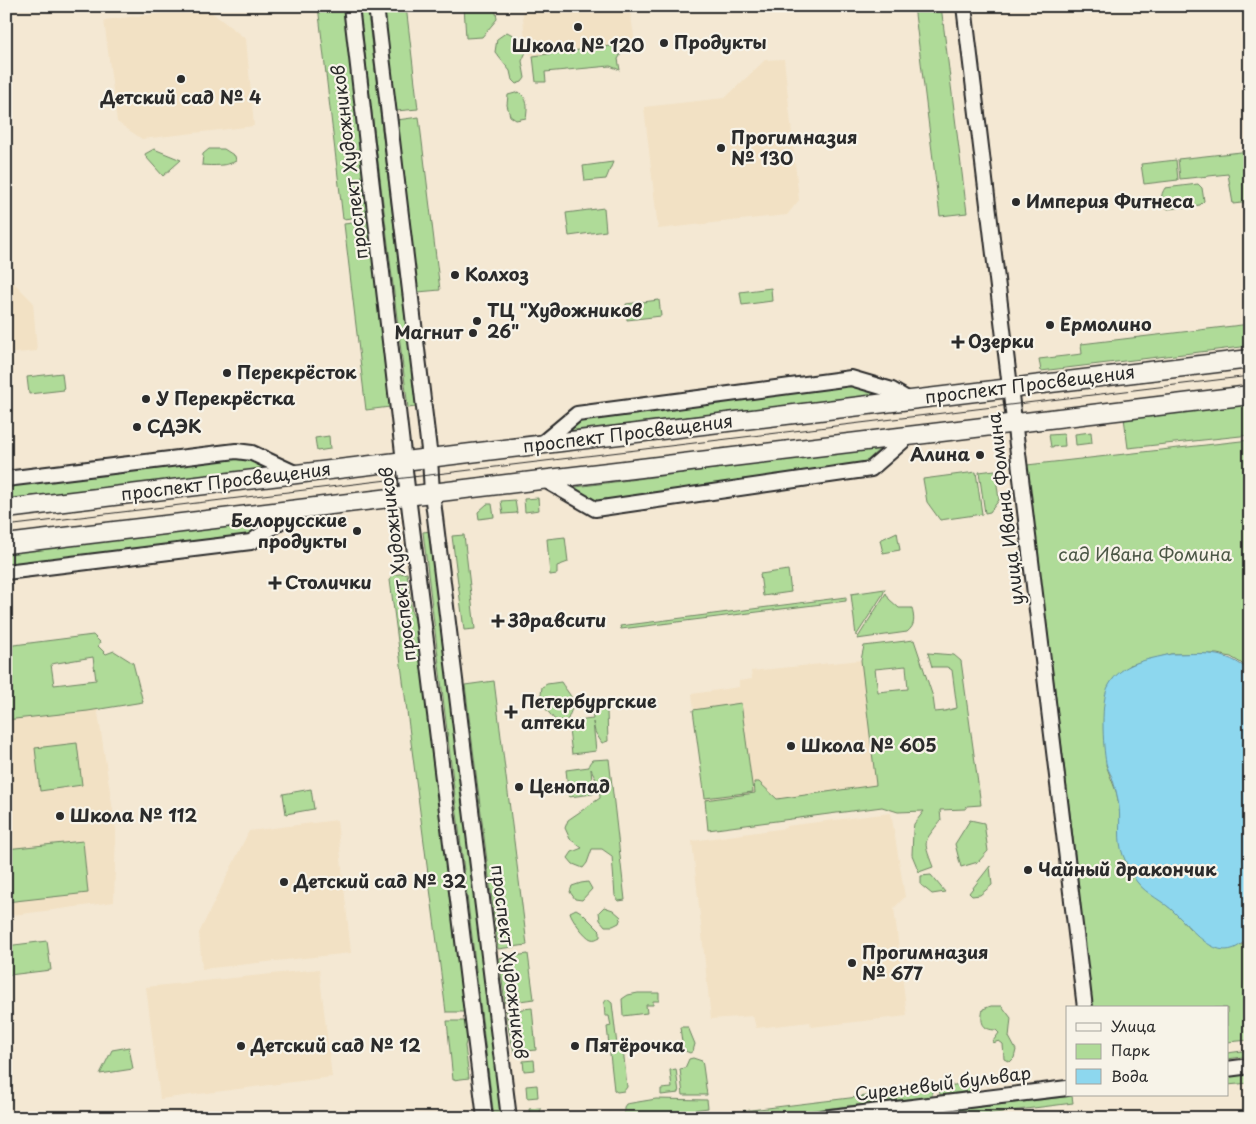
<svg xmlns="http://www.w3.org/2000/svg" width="1256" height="1124" viewBox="0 0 1256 1124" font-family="'Playpen Sans',sans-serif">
	<rect width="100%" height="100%" fill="#f4e8d3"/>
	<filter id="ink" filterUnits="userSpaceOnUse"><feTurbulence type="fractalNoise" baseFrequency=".02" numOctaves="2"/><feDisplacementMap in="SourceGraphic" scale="10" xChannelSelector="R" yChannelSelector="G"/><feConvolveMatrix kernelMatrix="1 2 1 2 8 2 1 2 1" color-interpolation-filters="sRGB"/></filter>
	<g filter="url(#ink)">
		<!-- built -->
		<path fill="#f2e1c4" d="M522 6H666L630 11 635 42 533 56 526 52Z
			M206 8 246 39 254 126 142 139 117 122 104 20Z
			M784 59 799 200 787 215 658 229 644 107 725 98 765 60Z
			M6 275 33 302 37 351 6 354Z
			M872 659 891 793 708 830 692 694 739 687V681L752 679 751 671Z
			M97 706 116 830 114 902 6 916V717Z
			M891 813 905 897 894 908 907 1016 811 1027 810 1022 756 1028 753 1016 711 1019 692 841 786 828V826Z
			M337 820 351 953 202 969 199 933 249 831Z
			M319 969 332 1077 160 1099 146 987Z"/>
		<!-- green -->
		<path fill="#afdb98" stroke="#6d8362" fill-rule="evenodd" d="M318 6H344L369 216 343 219Z
			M359 6H367L416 407 408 408Z
			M384 6H406L418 109 396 111Z
			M464 6H495L497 19 482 37 466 38Z
			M914 6H941L967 213 940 216Z
			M507 32 526 42V52L522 61 525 78 522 82 516 84 512 80 510 71 495 52 497 39Z
			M618 45 620 56 618 59 620 70 610 66 545 72 546 82H536L533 56Z
			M519 92C528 99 528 107 526 118L516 120 510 116 507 105 508 95Z
			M419 117 440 290 418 292 397 120Z
			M154 149 181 160 163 176 146 157 145 154Z
			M209 149H224L235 156 236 161C227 166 213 166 202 165L203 154Z
			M1250 151V202L1233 204 1228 174 1180 179 1178 159Z
			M1176 160 1178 180 1144 184 1141 164Z
			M613 162 606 179 585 181 583 166Z
			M1198 184 1202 188 1204 201 1200 205 1168 209C1160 204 1160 195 1165 188Z
			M604 208 606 231 569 236 566 213Z
			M369 221 386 354 384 360 390 407 366 410 344 224Z
			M771 288 772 301 742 305 740 292Z
			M659 300 661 316 627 320 626 304Z
			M1250 324V346L1041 371 1039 359 1082 354 1081 344Z
			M62 373 64 390 29 394 27 377Z
			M842 383 880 393 879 396 566 434 567 429 586 417Z
			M1250 403V435L1128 448 1124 418Z
			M1091 432 1092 443 1076 445 1075 434Z
			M1064 434 1065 446 1051 447 1049 435Z
			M329 436 330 449 317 451 315 438Z
			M1250 440V672L1241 663 1231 657 1217 654H1171L1130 665 1106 765 1117 794 1119 809 1144 888 1174 911 1191 930 1242 945 1250 935V1040L1227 1042V1008H1090L1077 870 1027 465Z
			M882 447 861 466 595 502 576 491V487Z
			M246 457 265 466V470L6 502V483Z
			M995 470 999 500 990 512 985 513 979 472Z
			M976 472 982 514 940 520 927 502 923 479Z
			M538 498 539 510 525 512 524 499Z
			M515 500 517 513 503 514 501 501Z
			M487 504H492L494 517 479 519 478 512Z
			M269 517 270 523 241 538 6 566V549Z
			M431 531 502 1118H494L423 532Z
			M897 532 900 550 883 553 880 540Z
			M464 535 475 629 464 630 452 536Z
			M565 537 568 562 557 566V574L550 575 547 539Z
			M788 570 791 592 763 596 760 574Z
			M407 573 412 613 418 625 465 1012H446L390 580 392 575Z
			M885 589 883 594 856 636 851 594Z
			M886 593 889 599 899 608H912C914 618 916 625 907 632L857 639Z
			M846 597V601L621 629 620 626Z
			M93 635 100 642 98 646 106 654 114 651 133 663 143 702 88 711 6 720V646ZM93 657 96 680 54 685 51 664Z
			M914 640 933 697 935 712 945 711 957 708 952 670 947 667H932L928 653 954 655 961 661 981 805 967 806 965 809 940 810 941 820C924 843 922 838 933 867L919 872 912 855 913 831 914 824 924 811 898 812 882 807 708 830 705 800 755 793 754 782H759L777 799 876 785 861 660 864 646ZM906 666 908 689 878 692 875 669Z
			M494 681 527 945 498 949 465 685Z
			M561 682C574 702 577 698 567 721L555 720 540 702 542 687 547 684Z
			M598 703 607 711 608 741 602 743 595 732 593 722 596 751 572 754 568 722 593 719 591 705Z
			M741 703 753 792 705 798 693 710Z
			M77 743 82 785 40 791 35 748Z
			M609 759 625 900 619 901 615 896 612 856 602 849H592L587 863 583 868 573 864 568 858 572 852 582 848 570 839 565 828 568 820 600 798 599 785 591 769 593 794 569 797 566 770 589 767V764L592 760Z
			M311 789 314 809 286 814 283 794Z
			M970 820 984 823 988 851 978 862 961 867 955 844Z
			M83 841 88 893 6 902V849Z
			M990 866 992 885 980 895 972 896 969 893Z
			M931 875 945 892 932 894 921 885V876Z
			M588 882 592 889 582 900 575 899 570 892 572 886 581 883Z
			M604 907 613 910 621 917 619 923 613 926H605L600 920 599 912Z
			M576 909 581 912 600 931V937C596 939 595 940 591 939 585 937 571 918 570 912Z
			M47 941 51 970 9 975 6 946Z
			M528 954 534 999 505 1003 499 958Z
			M638 993H659V1001H653V1005H646L647 1013 623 1016 622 999 628 995Z
			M607 999 612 1003 617 1045 623 1048 627 1087 624 1091 617 1092 614 1090 607 1027 611 1026 609 1016H605L604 1003Z
			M991 1006H1002L1011 1018 1009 1037 1016 1050 1014 1058 1010 1062 1004 1059 1003 1044 999 1041 993 1043V1041L999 1033 996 1030C982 1030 980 1022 983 1009Z
			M532 1008 536 1050 514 1052 509 1031 506 1011Z
			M447 1021H466L468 1033 465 1046 469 1078 453 1080Z
			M680 1027H688L695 1044 693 1051 690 1053 683 1050Z
			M129 1047 133 1069 100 1074 112 1050Z
			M1250 1050V1056L1227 1059V1053Z
			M693 1058 702 1061 703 1066 707 1095H683L680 1069 685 1068 689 1059Z
			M534 1060 535 1070 524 1071 523 1061Z
			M676 1069 679 1093 661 1095V1089L672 1088 670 1070Z
			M1250 1074V1083L1227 1085V1077Z
			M970 1083 971 1091 940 1095 939 1087Z
			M537 1085 538 1097 527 1098 526 1086Z
			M932 1088V1096L748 1118H718V1114Z
			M1072 1096 1073 1103 955 1118H941L940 1112Z
			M656 1099 707 1100 708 1108 636 1118H624V1107L626 1104Z
			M540 1108 541 1118H530L529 1109Z"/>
		<!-- water -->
		<path fill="#8dd7ee" stroke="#6692a0" d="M1171 654C1201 654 1226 649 1250 672V935C1222 971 1196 933 1175 913 1164 901 1147 895 1137 882 1131 875 1127 864 1123 855 1117 840 1121 822 1119 807 1118 797 1115 787 1112 777 1110 773 1107 768 1106 763 1103 746 1100 700 1109 685 1122 662 1147 660 1171 654Z"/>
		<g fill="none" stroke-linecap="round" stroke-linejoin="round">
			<!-- minor casing -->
			<g stroke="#2b2b2b" stroke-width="18">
				<path id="minor" d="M351 6 408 496 485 1118
					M376 6 430 458 432 493 509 1118
					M964 6 1085 1008
					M540 445 577 414 851 378 892 390 909 400
					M6 479 236 451 252 453 297 474
					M543 479 595 509 871 469 910 435
					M6 572 251 542 298 509
					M1227 1069 1250 1066
					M823 1118 1067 1088"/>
			</g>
			<!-- major casing -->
			<g stroke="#2b2b2b" stroke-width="21">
				<path id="major" d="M6 509 1250 359
					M6 544 1250 395"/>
			</g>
			<!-- minor -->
			<use href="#minor" stroke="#f7f3e8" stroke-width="14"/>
			<!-- major -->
			<use href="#major" stroke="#f7f3e8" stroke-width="18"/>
			<!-- tram -->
			<path stroke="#2b2b2b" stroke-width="1" d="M6 526 1250 376"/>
		</g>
	</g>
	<!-- markers -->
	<g fill="#2b2b2b" stroke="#f7f3e8" stroke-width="2">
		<circle cx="578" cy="27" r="5"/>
		<circle cx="664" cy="43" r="5"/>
		<circle cx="181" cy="79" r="5"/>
		<circle cx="721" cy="148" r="5"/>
		<circle cx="1016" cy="202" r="5"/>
		<circle cx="455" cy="275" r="5"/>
		<circle cx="477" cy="321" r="5"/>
		<circle cx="1050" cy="325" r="5"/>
		<circle cx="473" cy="333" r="5"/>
		<path d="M955.5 334.5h5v5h5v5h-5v5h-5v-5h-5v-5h5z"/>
		<circle cx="227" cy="373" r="5"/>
		<circle cx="146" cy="399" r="5"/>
		<circle cx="137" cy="427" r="5"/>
		<circle cx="980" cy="455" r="5"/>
		<circle cx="357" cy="531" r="5"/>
		<path d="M272.5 575.5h5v5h5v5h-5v5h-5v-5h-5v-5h5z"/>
		<path d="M495.5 613.5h5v5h5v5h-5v5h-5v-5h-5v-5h5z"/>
		<path d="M508.5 704.5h5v5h5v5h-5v5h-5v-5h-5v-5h5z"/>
		<circle cx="791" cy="746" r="5"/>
		<circle cx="519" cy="787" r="5"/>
		<circle cx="60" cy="816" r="5"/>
		<circle cx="1028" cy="870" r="5"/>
		<circle cx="284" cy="882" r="5"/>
		<circle cx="852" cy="963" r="5"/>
		<circle cx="241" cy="1046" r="5"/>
		<circle cx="575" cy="1046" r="5"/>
	</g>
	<g text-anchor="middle" stroke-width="4.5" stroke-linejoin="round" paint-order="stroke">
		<!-- poi labels -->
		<g font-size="18" font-weight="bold" fill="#2b2b2b" stroke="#f7f3e8" text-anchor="start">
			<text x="674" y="49">Продукты</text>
			<text x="578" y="52" text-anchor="middle">Школа № 120</text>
			<text x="181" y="104" text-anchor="middle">Детский сад № 4</text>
			<text x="731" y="144">Прогимназия<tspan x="731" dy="21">№ 130</tspan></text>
			<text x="1026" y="208">Империя Фитнеса</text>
			<text x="465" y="281">Колхоз</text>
			<text x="487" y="317">ТЦ "Художников<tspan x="487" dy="21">26"</tspan></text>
			<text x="1060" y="331">Ермолино</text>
			<text x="463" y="339" text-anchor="end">Магнит</text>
			<text x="968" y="348">Озерки</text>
			<text x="237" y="379">Перекрёсток</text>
			<text x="156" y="405">У Перекрёстка</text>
			<text x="147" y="433">СДЭК</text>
			<text x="970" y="461" text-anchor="end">Алина</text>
			<text x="347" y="527" text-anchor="end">Белорусские<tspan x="347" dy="21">продукты</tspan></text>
			<text x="285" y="589">Столички</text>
			<text x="508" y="627">Здравсити</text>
			<text x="521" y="708">Петербургские<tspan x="521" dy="21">аптеки</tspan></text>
			<text x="801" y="752">Школа № 605</text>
			<text x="529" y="793">Ценопад</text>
			<text x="70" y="822">Школа № 112</text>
			<text x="1038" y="876">Чайный дракончик</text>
			<text x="294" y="888">Детский сад № 32</text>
			<text x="862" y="959">Прогимназия<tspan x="862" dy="21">№ 677</tspan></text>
			<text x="251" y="1052">Детский сад № 12</text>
			<text x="585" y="1052">Пятёрочка</text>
		</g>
		<!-- street labels -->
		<g font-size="18" fill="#2b2b2b" stroke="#f7f3e8">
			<text transform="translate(350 162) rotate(-97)" y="6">проспект Художников</text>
			<text transform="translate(1030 385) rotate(-7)" y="6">проспект Просвещения</text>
			<text transform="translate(628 434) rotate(-7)" y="6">проспект Просвещения</text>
			<text transform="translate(226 482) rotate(-7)" y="6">проспект Просвещения</text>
			<text transform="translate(1006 509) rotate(-97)" y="6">улица Ивана Фомина</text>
			<text transform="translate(398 564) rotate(-97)" y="6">проспект Художников</text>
			<text transform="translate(509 962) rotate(83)" y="6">проспект Художников</text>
			<text transform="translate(943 1084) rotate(-7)" y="6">Сиреневый бульвар</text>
		</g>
		<!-- park labels -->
		<g font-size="18" fill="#4c5746" stroke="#f7f3e8">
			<text x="1145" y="561">сад Ивана Фомина</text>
		</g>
	</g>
	<!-- margin -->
	<rect width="1256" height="1124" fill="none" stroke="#f7f3e8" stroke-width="25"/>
	<rect x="12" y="12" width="1231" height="1099" fill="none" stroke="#2b2b2b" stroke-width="2" filter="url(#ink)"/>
	<!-- legend -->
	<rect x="1066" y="1006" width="162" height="90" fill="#f7f3e8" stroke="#a5a39c"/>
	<rect x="1076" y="1023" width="25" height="8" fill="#f7f3e8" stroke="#a5a39c"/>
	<text x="1111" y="1032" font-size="15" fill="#2b2b2b">Улица</text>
	<rect x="1076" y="1044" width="25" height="15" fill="#afdb98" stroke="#a5a39c"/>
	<text x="1111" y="1056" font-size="15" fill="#2b2b2b">Парк</text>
	<rect x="1076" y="1069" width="25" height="15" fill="#8dd7ee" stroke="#a5a39c"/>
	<text x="1111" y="1082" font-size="15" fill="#2b2b2b">Вода</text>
</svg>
